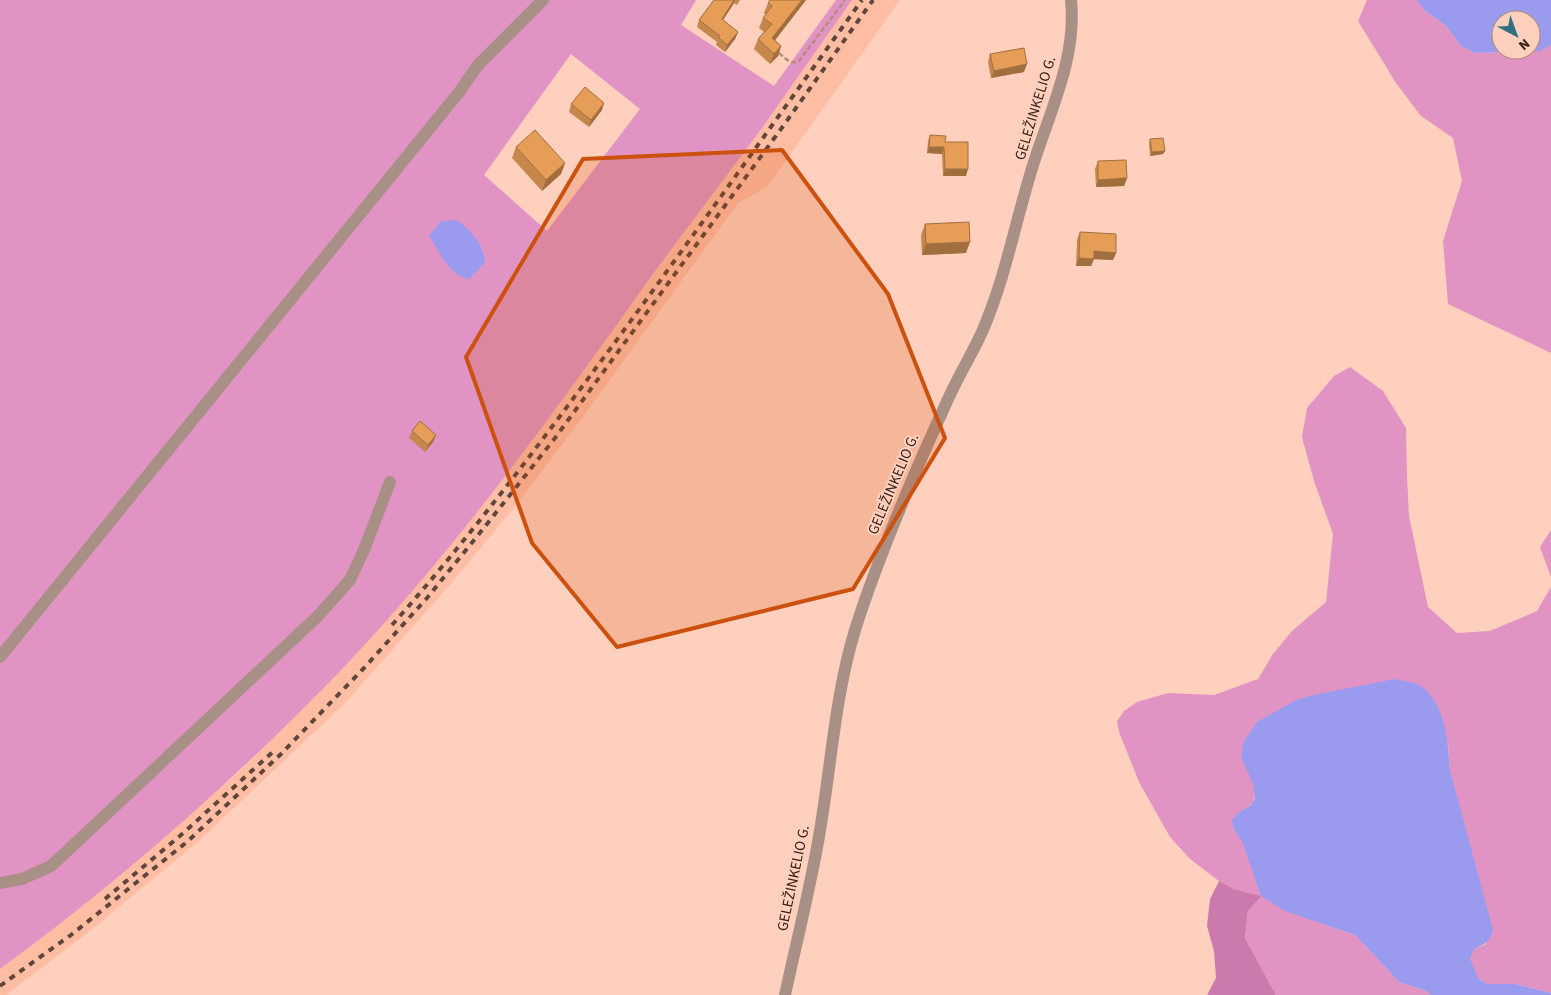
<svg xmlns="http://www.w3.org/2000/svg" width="1551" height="995" viewBox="0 0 1551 995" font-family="'Source Sans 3',sans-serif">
	<rect width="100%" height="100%" fill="#ffd0bd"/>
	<!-- built -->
	<path fill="#ffbda3" d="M852 0H900L767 187 738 203 577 425 517 504 454 580 347 701 198 842 86 934 6 995H0V969L95 895 239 772 344 666 407 597 518 460 686 229 760 129Z"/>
	<!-- green -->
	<path fill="#e194c4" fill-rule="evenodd" d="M0 0H696L681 25 774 86 836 0H852C822 43 792 85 762 128 726 177 689 225 653 274 556 410 458 547 343 668 237 778 123 879 0 969ZM571 54 640 109 547 231 484 175Z
		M1367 0H1417L1424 10 1446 26 1461 46 1474 53 1541 51 1551 45V353L1448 304 1443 241 1462 181 1453 138 1421 116 1396 83 1358 21Z
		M1350 367 1383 391 1406 428 1407 477 1409 516 1428 607 1457 633 1490 631 1537 611 1551 587V993L1515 984H1487L1478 978 1469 959 1474 949 1486 944 1450 770 1448 744 1241 757C1246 768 1261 790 1252 803 1249 807 1243 809 1239 812L1234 830 1242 840 1323 924 1355 935 1399 982 1426 991 1431 995H1276L1245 938 1248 911 1260 896 1234 889 1219 881 1190 859 1170 837 1139 782 1119 732 1117 721 1124 711 1137 702 1168 693 1214 695 1258 679 1273 654 1292 631 1326 602 1333 534 1314 481 1302 437 1307 408 1334 376Z
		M1551 530V577L1540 547Z"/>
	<!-- forest -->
	<path fill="#cc79ad" d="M1219 881 1234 889 1261 896 1248 911 1245 938 1276 995H1207L1216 978 1214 951 1207 926 1210 899Z"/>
	<!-- water -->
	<path fill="#9a9bef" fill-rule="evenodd" d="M1417 0H1551V45L1541 51 1474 53 1461 46 1446 26 1424 10ZM1501 20H1531V50H1501Z
		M457 220C471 231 484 244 485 263L469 279C449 276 439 251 429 236L441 221Z
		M1395 679C1402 681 1415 682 1421 686 1446 705 1448 742 1450 770L1493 930C1490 942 1485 944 1474 949L1470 959 1478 978 1487 984H1515L1551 993V995H1431L1426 991 1399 982 1355 935 1285 911 1261 896 1242 841 1234 830 1232 820 1239 812 1251 805 1255 798 1253 784 1241 757 1243 743 1257 722 1296 700 1313 695Z"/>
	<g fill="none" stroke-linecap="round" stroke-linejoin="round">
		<!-- path -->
		<path stroke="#b38d7e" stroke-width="2.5" stroke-dasharray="5 2.5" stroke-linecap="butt" d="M779 53C786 59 791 65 799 61L845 0"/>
		<!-- street -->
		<path stroke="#a99086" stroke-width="12" d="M0 657 460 91 478 65 543 0
			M0 883 22 879 51 866 318 616 350 580 364 550 390 482
			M785 995C796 944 809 893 818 842 831 771 834 699 855 630 880 551 914 473 949 397 959 375 972 354 982 332 1006 277 1016 218 1034 162 1051 109 1077 56 1071 0"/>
		<!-- rail -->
		<path stroke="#60453b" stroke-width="4" stroke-dasharray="6 6" stroke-linecap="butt" d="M392 625C472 535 544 438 616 341 699 228 780 114 862 0
			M105 899 181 835 276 749
			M0 986 71 935 188 841 281 754 364 668 427 598 483 529 555 438 781 129 873 0"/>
	</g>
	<!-- wall -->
	<path fill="#c6874c" d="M713 0H740L737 5 734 3 723 20 738 32 735 39 725 52 716 45 717 42 697 27 699 20 713 1Z
		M806 0 775 40 781 46 778 56 770 64 754 49 758 39 764 32 759 28 763 18 766 15 764 13 768 3Z
		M990 54 1024 72 991 78 988 62Z
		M571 104 602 110 589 127 569 112Z
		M930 135 945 142 966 176H943L942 154 927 153 928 141Z
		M1150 139 1165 151 1163 154 1150 156 1149 143Z
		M516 147 565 163 561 174 542 191 512 158Z
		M1098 161 1127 178 1124 186 1096 187 1095 169Z
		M925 224 966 253 922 255 921 235Z
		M1080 232 1116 253 1113 260 1094 259 1091 266H1076L1077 240Z
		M412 431 436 435 433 442 425 452 409 438Z"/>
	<!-- shaded-wall -->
	<path fill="#a16e3e" d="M734 0H735L734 3 719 26 722 19Z
		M802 0H806L769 48 772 38Z
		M738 32 735 39 725 52 727 45Z
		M781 46 778 56 770 64 774 54Z
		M1027 64 1024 72 991 78 994 71Z
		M604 103 602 110 589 127 591 120Z
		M929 147H944L942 154 927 153Z
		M1165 151 1163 154 1150 156 1152 152Z
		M565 163 561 174 542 191 546 180Z
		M945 169H968L966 176H943Z
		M1127 178 1124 186 1096 187 1098 180Z
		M970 242 966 253 922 255 926 244Z
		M1094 251 1116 253 1113 260 1091 259Z
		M1079 258 1094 259 1091 266H1076Z
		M436 435 433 442 425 452 428 445Z"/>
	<!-- building -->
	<path fill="#e69d58" stroke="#a16e3e" d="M714 0H734L722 19 738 32 727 45 719 38 720 36 699 20Z
		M770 0H802L772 38 781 46 774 54 758 39 772 24 763 18 772 6 768 3Z
		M1024 48 1027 64 994 71 990 54Z
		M585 87 604 103 591 120 571 104Z
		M535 130 565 163 546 180 516 147Z
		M930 135 946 136 945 142H968V169H945L944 147H929Z
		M1163 138 1165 151 1152 152 1150 139Z
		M1126 160 1127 178 1098 180V161Z
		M969 222 970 242 926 244 925 224Z
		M1080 232 1116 234V253L1094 251V259L1079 258Z
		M420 421 436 435 428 445 412 431Z"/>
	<!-- marked area -->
	<path fill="#cd510e" fill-opacity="0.2" stroke="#cd510e" stroke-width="4" stroke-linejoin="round" d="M782 150 888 294 945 438 853 589 617 647 532 543 466 357 583 159Z"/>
	<g text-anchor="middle" stroke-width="4" stroke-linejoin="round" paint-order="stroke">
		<!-- street labels -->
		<g font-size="15" fill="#372119" stroke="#ffd0bd">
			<text transform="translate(1035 108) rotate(-73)" y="5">GELEŽINKELIO G.</text>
			<text transform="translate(893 484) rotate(-67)" y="5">GELEŽINKELIO G.</text>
			<text transform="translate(793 878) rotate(-78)" y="5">GELEŽINKELIO G.</text>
		</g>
	</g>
	<!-- north arrow -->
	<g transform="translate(1516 35) rotate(139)"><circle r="24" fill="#ffd0bd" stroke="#af8a7b"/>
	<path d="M0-4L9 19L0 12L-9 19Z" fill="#306f84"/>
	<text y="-8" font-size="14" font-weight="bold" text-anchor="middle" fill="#372119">N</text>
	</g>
</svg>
